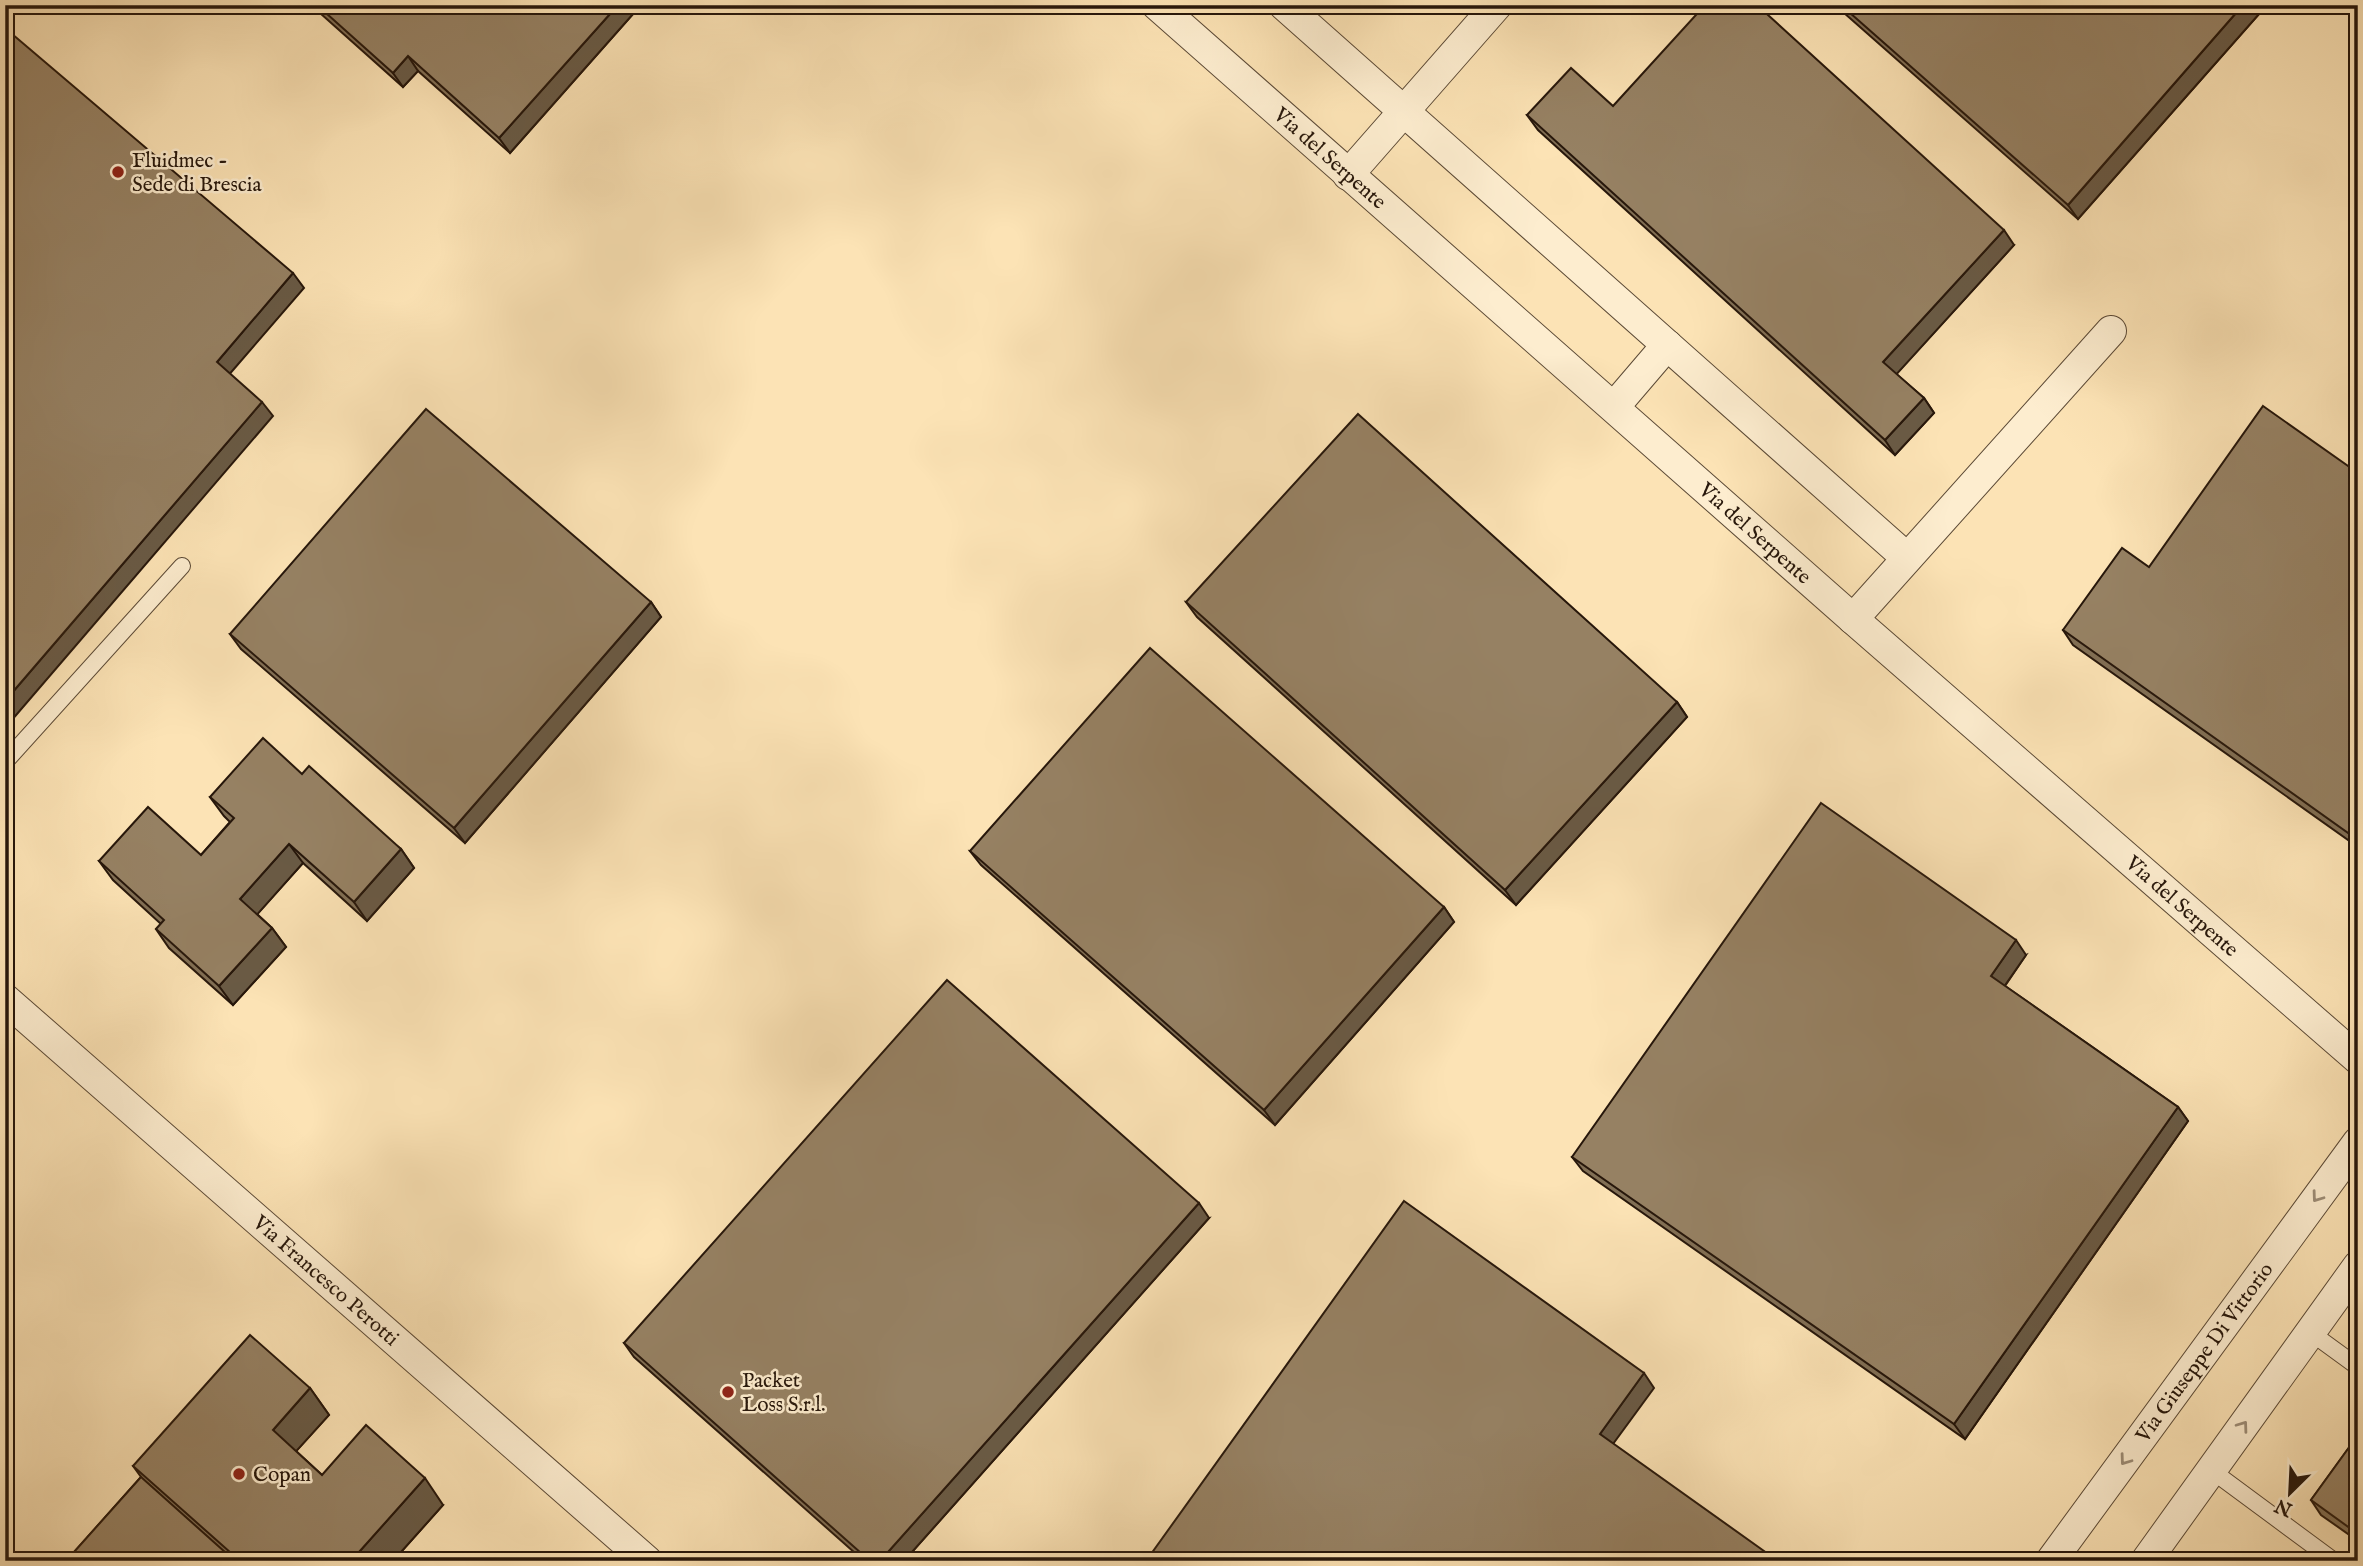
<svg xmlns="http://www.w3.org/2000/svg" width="2363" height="1566" viewBox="0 0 2363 1566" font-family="'IM FELL English',serif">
	<rect width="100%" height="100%" fill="#fce3b5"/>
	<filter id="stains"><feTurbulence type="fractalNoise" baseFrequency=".00286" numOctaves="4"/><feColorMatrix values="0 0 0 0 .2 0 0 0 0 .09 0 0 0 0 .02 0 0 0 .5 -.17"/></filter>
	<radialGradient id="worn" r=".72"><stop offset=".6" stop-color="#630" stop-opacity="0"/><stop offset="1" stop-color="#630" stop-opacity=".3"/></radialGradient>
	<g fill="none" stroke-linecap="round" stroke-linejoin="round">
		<!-- service casing -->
		<g stroke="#5c4a36" stroke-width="18">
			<path id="service" d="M5 762 182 566
				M2310 1332 2358 1367
				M2211 1470 2334 1561"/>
		</g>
		<!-- minor casing -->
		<g stroke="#5c4a36" stroke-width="32">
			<g id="minor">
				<path id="s1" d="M1157 5 1853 619 2358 1059"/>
				<path d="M1284 5 1907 558"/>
				<path d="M1348 175 1497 5"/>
				<path d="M1614 407 1667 345"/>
				<path d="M1853 619 2111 331"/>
				<path id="s2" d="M5 999 647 1561"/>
				<path id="s3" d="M2051 1561 2358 1142"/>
				<path d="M2146 1561 2358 1266"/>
			</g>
		</g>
		<!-- service -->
		<use href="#service" stroke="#fdedcf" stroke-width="16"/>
		<!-- minor -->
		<use href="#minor" stroke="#fdedcf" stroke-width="30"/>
	</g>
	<!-- wall -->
	<path fill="#816f55" stroke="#27170b" stroke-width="2" d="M311 5H641L510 153 418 71 403 87Z
		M1835 5H2267L2078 219Z
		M1613 106 2014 245 1896 374 1924 398 1934 413 1895 455 1538 130 1527 115Z
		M2358 473V847L2073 645 2063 630 2149 567Z
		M651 602 661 617 465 843 241 649 230 634Z
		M1186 602 1677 702 1687 717 1516 905 1197 617Z
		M302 774 401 849 414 868 367 921 303 863 257 914 272 928 286 947 233 1005 169 948 156 929 161 924 113 880 99 861 201 855 230 822 224 816 210 797Z
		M970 851 1444 907 1454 922 1275 1125 981 865Z
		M2026 955 2005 986 2178 1107 2188 1121 1965 1439 1583 1171 1572 1157Z
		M1209 1218 904 1561H864L634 1357 624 1343Z
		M310 1388 329 1415 296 1451 322 1475 443 1505 393 1561H66L141 1477 133 1466Z
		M2358 1435V1541L2321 1515 2311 1500Z"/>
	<!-- shaded-wall -->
	<path fill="#695a45" stroke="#27170b" stroke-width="2" d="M618 5H641L510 153 499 138Z
		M2243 5H2267L2078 219 2068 205Z
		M408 56 418 71 403 87 393 73Z
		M2004 230 2014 245 1894 377 1883 362Z
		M293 273 304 288 227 377 217 362Z
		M1924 398 1934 413 1895 455 1885 440Z
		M262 402 273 416 5 728V701Z
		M651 602 661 617 465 843 454 828Z
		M1677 702 1687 717 1516 905 1505 890Z
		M289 844 303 863 254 918 240 899Z
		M401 849 414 868 367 921 354 902Z
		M1444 907 1454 922 1275 1125 1264 1110Z
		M272 928 286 947 233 1005 219 986Z
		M2016 940 2026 955 2001 991 1991 976Z
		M2178 1107 2188 1121 1965 1439 1954 1424Z
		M1199 1203 1209 1218 904 1561H880Z
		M1644 1373 1654 1388 1610 1448 1600 1434Z
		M310 1388 329 1415 291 1457 273 1430Z
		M425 1478 443 1505 393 1561H351Z"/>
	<!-- building -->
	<path fill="#968163" stroke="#27170b" stroke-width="2" d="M317 5H618L499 138 408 56 393 73Z
		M1705 5H1757L2004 230 1883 362 1924 398 1885 440 1527 115 1571 68 1613 106Z
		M1841 5H2243L2068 205Z
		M5 28 293 273 217 362 262 402 5 701Z
		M2263 406 2358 473V840L2063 630 2122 548 2149 567Z
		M426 409 651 602 454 828 230 634Z
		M1358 414 1677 702 1505 890 1186 602Z
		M1150 648 1444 907 1264 1110 970 851Z
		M263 738 302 774 309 766 401 849 354 902 289 844 240 899 272 928 219 986 156 929 164 920 99 861 148 807 201 855 234 818 210 797Z
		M1821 803 2016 940 1991 976 2178 1107 1954 1424 1572 1157Z
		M947 980 1199 1203 880 1561H870L624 1343Z
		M1404 1201 1644 1373 1600 1434 1778 1561H1146Z
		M250 1335 310 1388 273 1430 322 1475 366 1425 425 1478 351 1561H240L133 1466Z
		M2358 1435V1534L2311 1500Z
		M141 1477 235 1561H66Z"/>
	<!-- one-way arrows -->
	<defs><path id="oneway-chevron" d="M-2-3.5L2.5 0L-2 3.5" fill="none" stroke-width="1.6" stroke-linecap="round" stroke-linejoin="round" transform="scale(1.75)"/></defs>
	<g stroke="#9d8d77">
		<use href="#oneway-chevron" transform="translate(2317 1197) rotate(126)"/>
		<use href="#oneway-chevron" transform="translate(2243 1426) rotate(-54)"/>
		<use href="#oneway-chevron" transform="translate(2125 1460) rotate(126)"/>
	</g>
	<!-- markers -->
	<g fill="#8f2418" stroke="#fdedcf" stroke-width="2.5">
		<circle cx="118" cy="172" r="7"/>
		<circle cx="728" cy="1392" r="7"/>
		<circle cx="239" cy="1474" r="7"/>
	</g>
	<g text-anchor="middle" stroke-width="5" stroke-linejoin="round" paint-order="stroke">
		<!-- street labels -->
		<g font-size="21" fill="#27170b" stroke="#fdedcf">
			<text dy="7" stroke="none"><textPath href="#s1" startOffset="231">Via del Serpente</textPath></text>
			<text dy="7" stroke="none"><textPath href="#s1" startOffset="798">Via del Serpente</textPath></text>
			<text dy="7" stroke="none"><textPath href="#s1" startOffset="1365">Via del Serpente</textPath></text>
			<text dy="7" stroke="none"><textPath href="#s2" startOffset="427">Via Francesco Perotti</textPath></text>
			<text dy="7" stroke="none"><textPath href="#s3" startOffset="259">Via Giuseppe Di Vittorio</textPath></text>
		</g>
		<!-- poi labels -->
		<g font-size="21" fill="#27170b" stroke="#fdedcf" text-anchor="start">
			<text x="132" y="167">Fluidmec -<tspan x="132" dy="24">Sede di Brescia</tspan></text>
			<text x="742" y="1387">Packet<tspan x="742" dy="24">Loss S.r.l.</tspan></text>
			<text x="253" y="1481">Copan</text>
		</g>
	</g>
	<!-- margin -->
	<rect width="2363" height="1566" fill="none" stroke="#fce3b5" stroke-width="28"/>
	<rect x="7" y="7" width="2349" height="1552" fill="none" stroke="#27170b" stroke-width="3.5"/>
	<rect x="14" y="14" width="2335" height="1538" fill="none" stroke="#27170b" stroke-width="2"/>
	<!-- north arrow -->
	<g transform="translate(2290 1493) rotate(204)" stroke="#fdedcf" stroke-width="5" paint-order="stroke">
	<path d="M0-5L12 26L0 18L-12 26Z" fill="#27170b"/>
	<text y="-10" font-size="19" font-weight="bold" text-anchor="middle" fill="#27170b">N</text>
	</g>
	<rect width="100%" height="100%" filter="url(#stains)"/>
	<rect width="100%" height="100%" fill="url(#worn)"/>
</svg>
